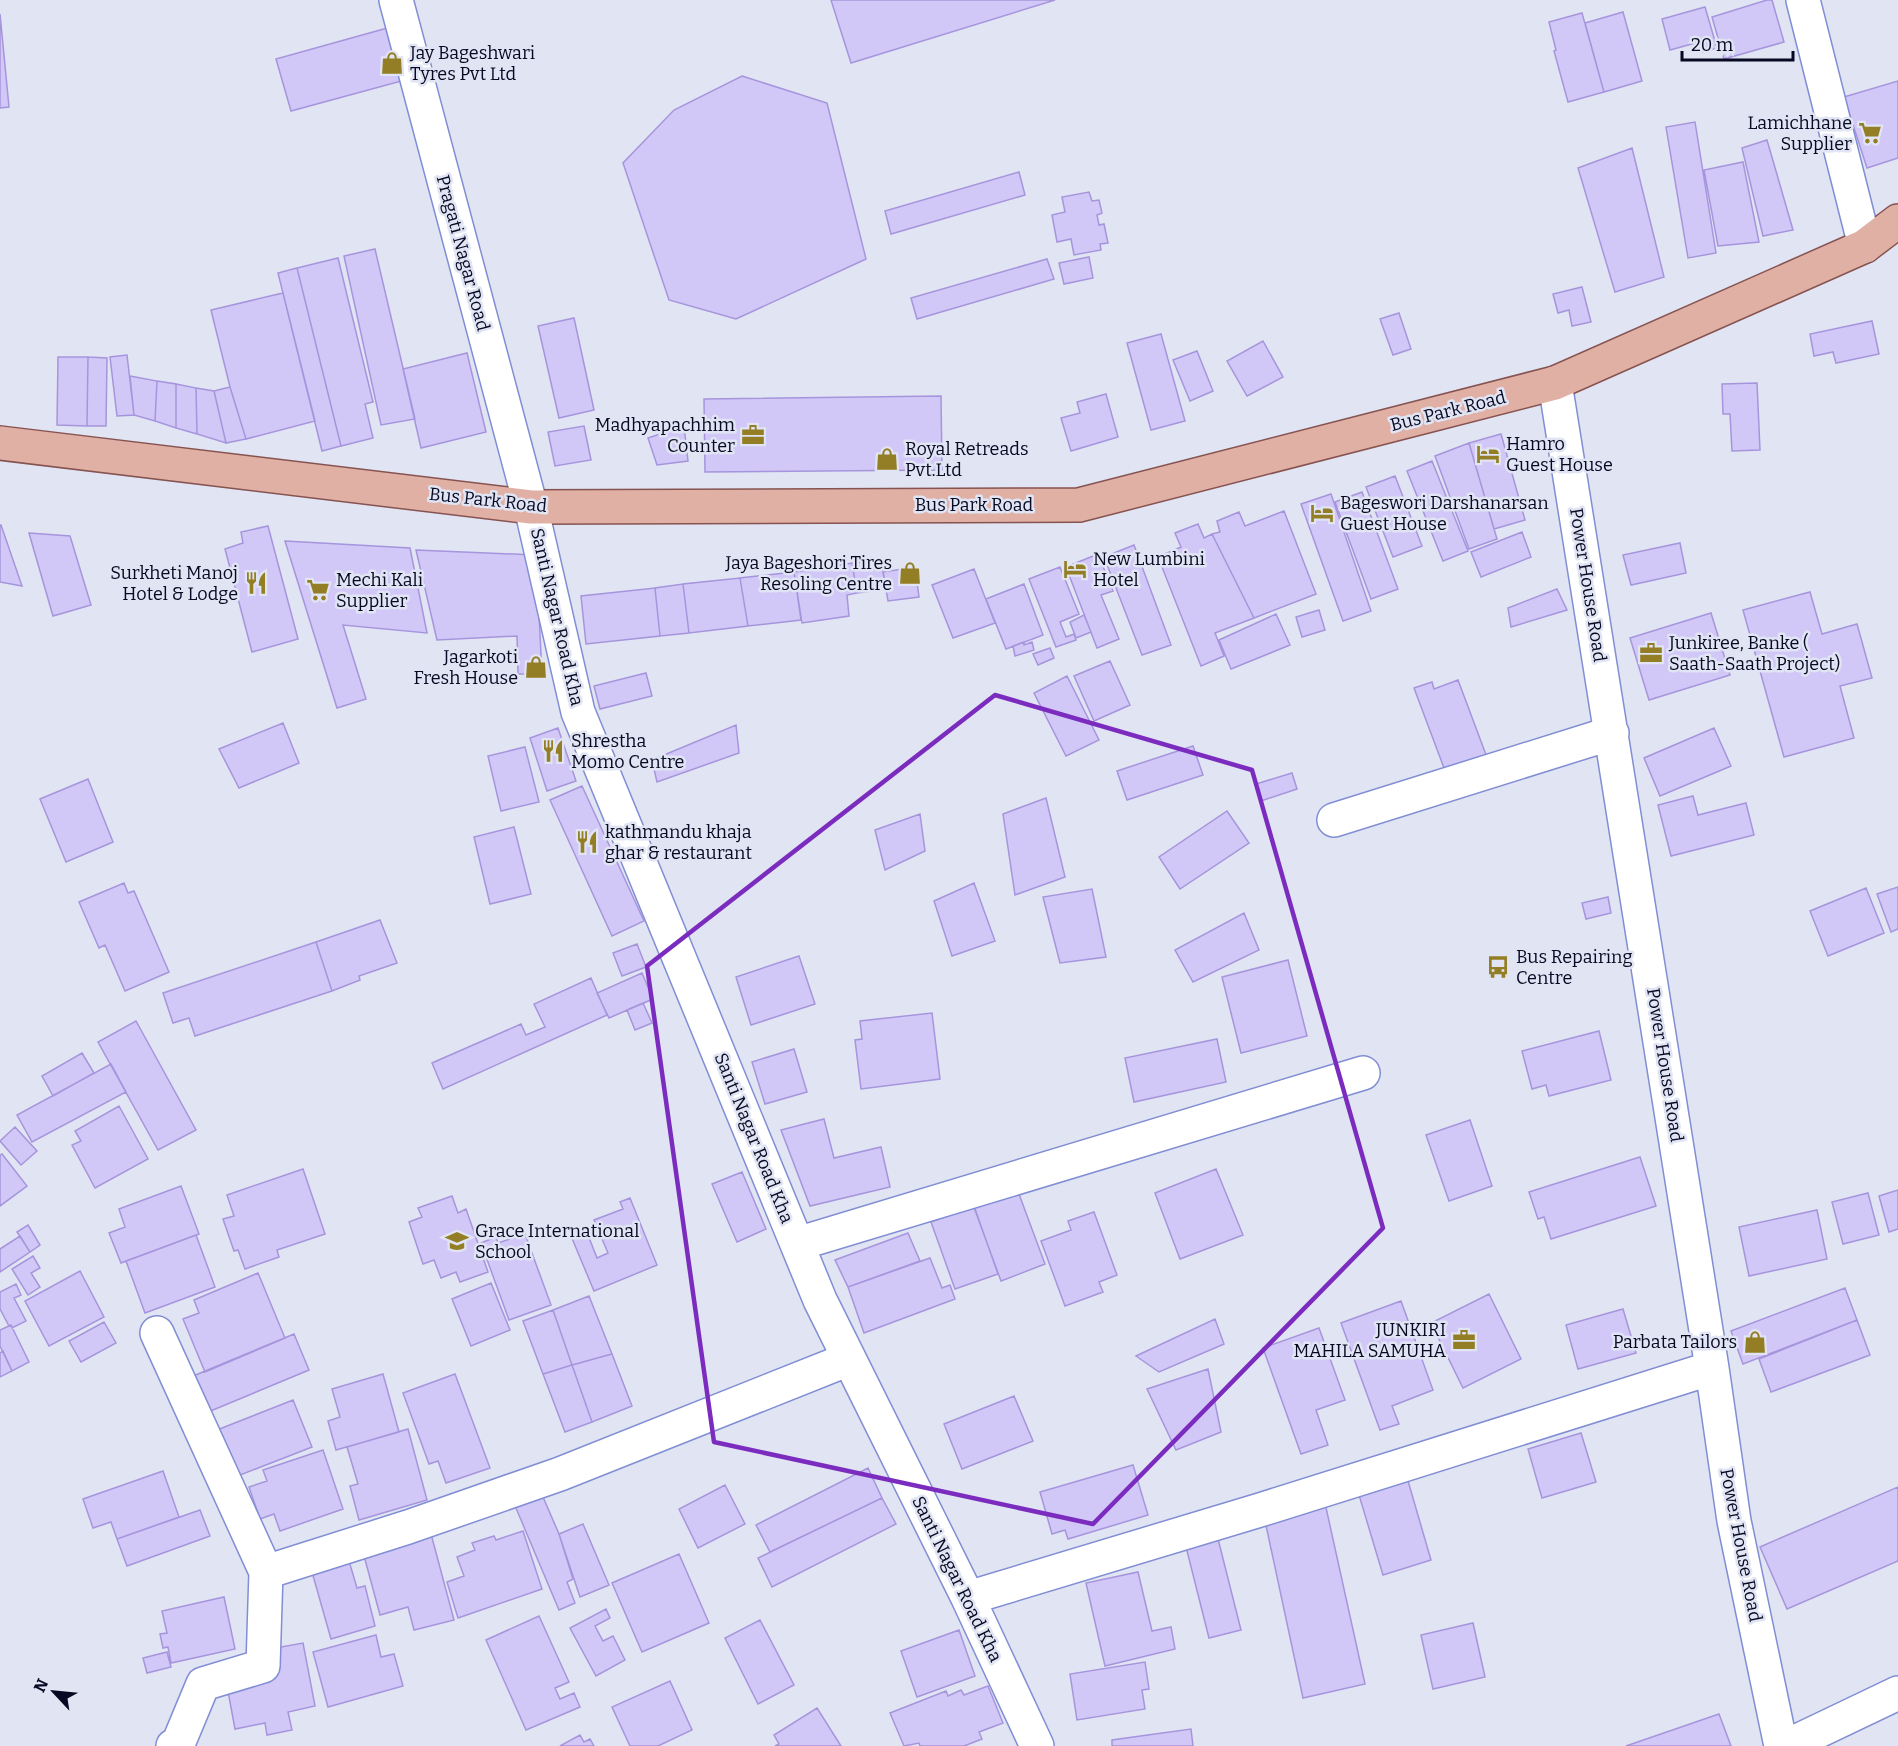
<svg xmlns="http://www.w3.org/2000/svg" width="1898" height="1746" viewBox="0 0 1898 1746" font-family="Bitter,serif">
	<rect width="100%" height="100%" fill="#e0e4f3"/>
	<!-- building -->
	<path fill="#d2c8f7" stroke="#a695dc" stroke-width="1.5" d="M831 0H1055L851 63Z
		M1767 0H1772L1784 42 1724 59 1712 17Z
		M1705 7 1717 48 1702 52 1699 42 1670 50 1662 19Z
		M1623 12 1642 81 1604 92 1585 23Z
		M1582 13 1604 92 1568 102 1554 51 1556 50 1549 22Z
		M0 14 9 107 0 108Z
		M391 27 405 80 291 111 276 59Z
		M742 76 827 103 866 259 736 319 669 300 623 163 674 110Z
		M1898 81V158L1867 168 1844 97Z
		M1695 122 1716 253 1688 258 1666 127Z
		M1767 140 1793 230 1763 236 1742 148Z
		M1632 148 1664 277 1615 292 1578 168Z
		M1743 162 1759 242 1718 246 1704 170Z
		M1019 172 1025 195 891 234 885 211Z
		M1089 192 1092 201 1099 200 1102 213 1097 215 1099 225 1104 224 1108 243 1100 244 1101 250 1074 255 1071 239 1057 242 1052 215 1065 212 1062 197Z
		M375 249 415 419 381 425 344 256Z
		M1089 257 1093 278 1064 284 1059 263Z
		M338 258 373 402 365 404 373 438 341 446 297 268Z
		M1047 259 1054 279 917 319 911 298Z
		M297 268 341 446 322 451 278 273Z
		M1582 287 1591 322 1572 326 1569 310 1558 313 1553 294Z
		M283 293 315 421 246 439 230 387 211 310Z
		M1399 313 1411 349 1393 355 1380 319Z
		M574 318 594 410 559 418 538 326Z
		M1872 321 1879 354 1836 363 1833 352 1814 356 1810 334Z
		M1161 334 1185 421 1151 430 1127 343Z
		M1263 341 1283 377 1247 396 1227 361Z
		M1197 351 1213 391 1190 401 1173 360Z
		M467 353 486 432 421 448 403 369Z
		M127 355 134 415 117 416 110 357Z
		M58 357H88L87 426 57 425Z
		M88 357 107 358 106 426H87Z
		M130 376 157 381 155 421 134 415Z
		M157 381 176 384V428L155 421Z
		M1757 383 1760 450 1732 451 1730 414H1723L1722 384Z
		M176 384 196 388 197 434 176 428Z
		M230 387 246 439 226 443 214 391Z
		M196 388 214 391 226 443 197 434Z
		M1106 394 1118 437 1071 451 1061 418 1080 413 1077 402Z
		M941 396 942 470 705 472 704 399Z
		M584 426 591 460 555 466 548 432Z
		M684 426 688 461 657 465 648 438Z
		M1501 434 1525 520 1494 529 1469 443Z
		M1469 443 1497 539 1469 549 1435 456Z
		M1432 461 1468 551 1443 561 1407 471Z
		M1395 476 1422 546 1393 557 1366 487Z
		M1362 492 1398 589 1371 599 1335 502Z
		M1331 494 1371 611 1343 621 1301 504Z
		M1284 511 1316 594 1254 618 1212 534 1220 532 1217 521 1239 512 1245 526Z
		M1198 524 1204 538 1212 534 1254 618 1215 633 1224 656 1201 666 1158 557 1181 547 1175 533Z
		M0 525H1L22 586 0 582Z
		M268 526 298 639 252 652 225 549 243 543 241 532Z
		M1522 532 1531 557 1481 577 1471 552Z
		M29 533 70 536 91 605 53 616Z
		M285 541 410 548 427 633 343 625 366 699 337 708Z
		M1680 543 1686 573 1631 585 1623 555Z
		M1134 545 1171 645 1142 655 1104 557Z
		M416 550 536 555 542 674H518L517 636 437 640Z
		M1098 554 1113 591 1101 595 1119 639 1097 648 1066 567Z
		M881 559 886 589 857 593 852 563Z
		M852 563 857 593 847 595 849 616 802 623 794 572Z
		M915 567 919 597 888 601 883 572Z
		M1060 567 1079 614 1060 622 1066 637 1074 634 1076 640 1056 647 1029 579Z
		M974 569 995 623 953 638 932 585Z
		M794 572 801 620 748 626 740 578Z
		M740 578 748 626 689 633 683 584Z
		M683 584 689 633 660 636 655 588Z
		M1024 584 1043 635 1006 649 986 599Z
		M655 588 660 636 586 644 581 596Z
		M1557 589 1567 610 1511 627 1508 608Z
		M1810 592 1822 634 1857 624 1872 678 1840 686 1854 738 1784 757 1743 610Z
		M1319 610 1325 630 1302 637 1296 617Z
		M1711 613 1730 675 1649 700 1630 638Z
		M1276 614 1290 645 1231 669 1219 640Z
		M1084 615 1091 632 1076 638 1070 622Z
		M1024 642V645L1032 642 1034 650 1015 656 1013 646Z
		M1050 648 1054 658 1038 665 1033 654Z
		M1110 661 1130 705 1094 721 1074 676Z
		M646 673 652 696 600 709 594 686Z
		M1067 676 1099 740 1066 756 1034 693Z
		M1458 680 1488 760 1447 776 1414 688 1432 682 1434 689Z
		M283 723 299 763 239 788 219 749Z
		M736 725 739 753 657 782 652 760Z
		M558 728 576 781 547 791 530 738Z
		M1714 728 1731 766 1660 796 1644 758Z
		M1193 746 1203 775 1127 800 1117 771Z
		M525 747 539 802 501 811 488 756Z
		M1292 773 1297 789 1261 801 1256 784Z
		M88 779 113 842 66 862 40 799Z
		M582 786 644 921 612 936 550 800Z
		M1693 796 1698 815 1746 803 1754 835 1671 856 1658 805Z
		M1046 798 1065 877 1015 895 1003 814Z
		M1227 811 1249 843 1180 889 1159 857Z
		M920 814 925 851 885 870 875 830Z
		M514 827 531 894 490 904 474 837Z
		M124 883 128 893 134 891 169 972 125 991 105 945 99 948 79 902Z
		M974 883 995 941 952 956 934 901Z
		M1898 887V929L1891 932 1877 894Z
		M1866 888 1884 933 1828 956 1810 911Z
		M1092 889 1106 957 1060 963 1043 897Z
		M1608 897 1611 913 1586 919 1582 903Z
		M1244 913 1259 950 1193 982 1175 950Z
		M380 920 397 963 359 976 360 980 332 991 316 942Z
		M316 942 332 991 195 1036 189 1018 173 1023 163 993Z
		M637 944 646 967 622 976 613 953Z
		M799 956 815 1004 751 1025 736 977Z
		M1288 960 1307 1036 1241 1053 1222 977Z
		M642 973 653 999 609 1018 597 993Z
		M591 978 607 1015 443 1089 432 1063 521 1024 526 1035 545 1027 534 1004Z
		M643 1003 652 1023 635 1030 627 1010Z
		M932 1013 940 1079 861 1089 855 1040 862 1039 860 1021Z
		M136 1021 196 1130 158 1150 98 1042Z
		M1599 1031 1611 1080 1549 1096 1546 1085 1532 1089 1522 1051Z
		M1217 1039 1226 1082 1134 1102 1125 1058Z
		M794 1049 807 1092 765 1104 752 1062Z
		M82 1053 94 1073 53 1096 42 1076Z
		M111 1064 126 1092 32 1142 17 1115Z
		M119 1106 148 1159 95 1188 72 1145 81 1141 75 1131Z
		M824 1119 834 1158 881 1147 890 1187 810 1206 781 1130Z
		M1470 1120 1492 1186 1449 1201 1426 1135Z
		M15 1127 37 1151 21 1165 0 1141Z
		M2 1154 27 1186 0 1206V1155Z
		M1640 1157 1656 1206 1551 1239 1544 1217 1538 1219 1529 1192Z
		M303 1169 325 1234 277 1250 279 1257 245 1269 238 1250 234 1251 223 1219 234 1216 227 1195Z
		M1216 1169 1243 1235 1180 1259 1155 1193Z
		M742 1172 766 1229 737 1242 712 1184Z
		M181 1186 199 1234 121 1263 109 1233 125 1227 119 1209Z
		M1016 1186 1045 1264 1001 1281 972 1202Z
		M1898 1190V1229L1889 1232 1879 1196Z
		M1868 1193 1879 1235 1843 1244 1832 1202Z
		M452 1196 458 1213 466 1209 488 1272 460 1282 456 1272 441 1278 434 1260 423 1264 409 1222 422 1217 418 1208Z
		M630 1198 657 1265 594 1291 571 1236 586 1230 597 1258 608 1253 594 1220 623 1209 620 1202Z
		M974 1206 998 1274 955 1289 931 1222Z
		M1817 1210 1827 1259 1749 1276 1739 1227Z
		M1094 1212 1117 1275 1099 1282 1103 1292 1065 1306 1041 1241 1071 1230 1068 1221Z
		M28 1225 40 1245 30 1252 17 1232Z
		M908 1233 920 1261 848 1287 835 1260Z
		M525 1234 551 1305 509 1320 481 1243 496 1237 498 1243Z
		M196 1235 215 1287 145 1313 126 1261Z
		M20 1236 30 1252 0 1272V1249Z
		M33 1256 40 1268 31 1273 40 1287 28 1295 12 1269Z
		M930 1258 942 1288 950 1285 955 1299 864 1333 848 1287Z
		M80 1271 104 1317 49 1346 25 1301Z
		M258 1273 285 1338 205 1372 183 1319 199 1313 194 1300Z
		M491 1283 510 1330 471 1346 452 1299Z
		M16 1284 21 1295 14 1298 26 1321 12 1328 11 1325 9 1326 0 1309V1292Z
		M1845 1288 1857 1320 1743 1364 1731 1331Z
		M1489 1294 1521 1359 1463 1388 1431 1323Z
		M589 1296 612 1354 572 1365 553 1310Z
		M1401 1301 1433 1390 1392 1406 1399 1424 1380 1430 1341 1323Z
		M1623 1309 1636 1353 1578 1369 1566 1325Z
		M553 1310 572 1365 543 1374 523 1321Z
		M1215 1319 1224 1344 1159 1372 1136 1356Z
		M1857 1320 1870 1355 1771 1392 1759 1359Z
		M104 1322 116 1343 81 1362 69 1341Z
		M11 1325 29 1362 12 1371 0 1346V1330Z
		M1319 1328 1345 1400 1316 1410 1328 1445 1301 1454 1263 1348Z
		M294 1334 309 1370 201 1415 186 1379Z
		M3 1351 12 1371 0 1377V1353Z
		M612 1354 632 1406 592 1422 572 1365Z
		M572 1365 592 1422 565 1432 543 1374Z
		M1208 1369 1221 1432 1176 1450 1147 1389Z
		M383 1374 399 1432 336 1450 328 1421 340 1417 332 1389Z
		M455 1374 490 1468 446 1483 438 1461 429 1464 403 1393Z
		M1014 1396 1033 1441 962 1469 944 1424Z
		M293 1400 312 1447 235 1477 217 1430Z
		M408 1429 427 1500 359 1520 350 1486 358 1484 347 1447Z
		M1581 1433 1596 1482 1542 1498 1528 1449Z
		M323 1450 343 1509 280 1531 274 1514 260 1519 249 1487 267 1481 263 1470Z
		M1133 1465 1148 1515 1068 1539 1065 1530 1052 1534 1040 1492Z
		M868 1468 882 1498 770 1552 756 1525Z
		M163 1471 179 1517 117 1539 111 1522 93 1528 83 1499Z
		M1406 1474 1431 1560 1383 1575 1359 1495Z
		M725 1485 745 1524 698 1548 679 1509Z
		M1898 1487V1561L1787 1609 1760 1547Z
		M540 1490 559 1534 573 1579 567 1582 575 1603 559 1610 513 1501Z
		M882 1498 896 1524 772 1587 758 1558Z
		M1325 1503 1365 1684 1303 1698 1264 1516Z
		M200 1510 210 1536 127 1566 117 1539Z
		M583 1524 609 1585 580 1597 559 1534Z
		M523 1531 542 1589 458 1618 447 1582 464 1576 457 1557 475 1550 472 1543 494 1536 496 1540Z
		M1216 1531 1241 1630 1209 1638 1184 1539Z
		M431 1534 454 1620 414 1630 408 1607 380 1615 363 1552Z
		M679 1554 709 1623 642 1652 612 1583Z
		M349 1561 357 1588 365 1586 375 1626 331 1639 312 1572Z
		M1138 1572 1152 1631 1171 1627 1175 1649 1105 1666 1086 1583Z
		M224 1597 235 1649 171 1663 168 1647 163 1648 160 1634 167 1633 162 1611Z
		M606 1609 610 1618 595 1626 603 1641 613 1636 625 1660 596 1676 570 1628Z
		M539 1616 569 1682 555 1688 560 1699 574 1693 580 1707 526 1730 486 1640Z
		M760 1620 794 1685 758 1704 725 1638Z
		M1473 1623 1485 1677 1433 1689 1421 1635Z
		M959 1630 975 1676 917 1697 901 1651Z
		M376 1635 381 1657 394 1654 403 1686 328 1707 313 1652Z
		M303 1643 315 1706 288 1712 292 1730 267 1735 265 1723 235 1729 227 1686 270 1649Z
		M167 1652 171 1667 147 1673 143 1658Z
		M1145 1662 1149 1689 1142 1690 1145 1709 1077 1720 1070 1674Z
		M670 1681 692 1730 658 1746H630L612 1707Z
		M988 1686 1003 1723 979 1732 982 1739 964 1746H920L919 1743 904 1746 890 1713 946 1691 948 1696 961 1690 964 1695Z
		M817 1708 841 1746H775L779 1744 774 1735Z
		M1719 1714 1731 1746H1626Z
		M1191 1729 1193 1746H1112V1740Z
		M580 1735 584 1742 590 1739 594 1746H560Z"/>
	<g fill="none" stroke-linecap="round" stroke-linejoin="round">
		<!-- minor casing -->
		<g stroke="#818ed4" stroke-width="36">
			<path id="minor" d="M396 0 531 507 578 712 820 1300 968 1598 1037 1746
				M1803 0 1865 246
				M1555 383 1712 1368 1734 1521 1781 1746
				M1334 820 1612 733
				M797 1244 1363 1073
				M157 1333 266 1572 408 1527 560 1474 849 1359
				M968 1598 1260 1510 1712 1368
				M173 1746 178 1744 203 1684 263 1666 266 1572
				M1787 1746 1898 1693"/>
		</g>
		<!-- major casing -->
		<g stroke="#865350" stroke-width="36">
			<path id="major" d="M0 443 531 507 1079 505 1555 383 1865 246 1898 221"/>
		</g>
		<!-- minor -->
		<use href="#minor" stroke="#fff" stroke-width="33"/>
		<!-- major -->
		<use href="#major" stroke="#e0b0a5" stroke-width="33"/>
	</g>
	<!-- marked area -->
	<path fill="none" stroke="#7b2cbf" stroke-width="4.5" stroke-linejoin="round" d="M995 695 1252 770 1383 1228 1093 1524 714 1442 647 966Z"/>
	<!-- icons -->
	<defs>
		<g id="shop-bare" transform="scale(1.8)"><path d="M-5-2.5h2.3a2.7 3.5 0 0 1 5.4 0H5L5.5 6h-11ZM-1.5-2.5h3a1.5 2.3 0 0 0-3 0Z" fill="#947e25" stroke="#e0e4f3" stroke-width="2.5" paint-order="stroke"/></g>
		<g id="supermarket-bare" transform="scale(1.8)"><path d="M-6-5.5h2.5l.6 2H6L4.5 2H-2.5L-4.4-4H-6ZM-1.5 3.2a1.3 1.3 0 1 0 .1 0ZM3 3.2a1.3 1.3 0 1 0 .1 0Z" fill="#947e25" stroke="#e0e4f3" stroke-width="2.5" paint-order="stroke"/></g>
		<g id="office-bare" transform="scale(1.8)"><path d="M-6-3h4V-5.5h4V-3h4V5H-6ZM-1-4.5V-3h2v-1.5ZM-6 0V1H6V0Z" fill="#947e25" stroke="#e0e4f3" stroke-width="2.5" paint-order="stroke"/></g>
		<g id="hotel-bare" transform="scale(1.8)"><path d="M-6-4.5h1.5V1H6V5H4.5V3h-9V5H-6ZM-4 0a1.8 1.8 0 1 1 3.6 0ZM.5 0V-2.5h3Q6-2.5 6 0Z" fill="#947e25" stroke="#e0e4f3" stroke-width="2.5" paint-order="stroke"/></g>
		<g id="restaurant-bare" transform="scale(1.8)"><path d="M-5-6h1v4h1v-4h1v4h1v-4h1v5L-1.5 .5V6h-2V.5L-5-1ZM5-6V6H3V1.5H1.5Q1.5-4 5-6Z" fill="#947e25" stroke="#e0e4f3" stroke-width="2.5" paint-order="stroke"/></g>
		<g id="bus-bare" transform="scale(1.8)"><path d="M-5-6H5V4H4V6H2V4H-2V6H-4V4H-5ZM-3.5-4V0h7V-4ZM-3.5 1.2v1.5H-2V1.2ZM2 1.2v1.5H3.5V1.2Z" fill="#947e25" stroke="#e0e4f3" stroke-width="2.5" paint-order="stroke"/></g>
		<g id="school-bare" transform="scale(1.8)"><path d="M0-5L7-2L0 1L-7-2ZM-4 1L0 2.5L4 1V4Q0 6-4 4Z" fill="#947e25" stroke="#e0e4f3" stroke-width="2.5" paint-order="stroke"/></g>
	</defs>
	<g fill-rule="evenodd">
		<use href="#shop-bare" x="392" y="63"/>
		<use href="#supermarket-bare" x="1870" y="133"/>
		<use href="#office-bare" x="753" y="435"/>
		<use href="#hotel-bare" x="1488" y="454"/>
		<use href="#shop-bare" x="887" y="459"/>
		<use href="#hotel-bare" x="1322" y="513"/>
		<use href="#hotel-bare" x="1075" y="569"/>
		<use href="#shop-bare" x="910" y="573"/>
		<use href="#restaurant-bare" x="256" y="583"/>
		<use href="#supermarket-bare" x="318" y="590"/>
		<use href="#office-bare" x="1651" y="653"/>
		<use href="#shop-bare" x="536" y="667"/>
		<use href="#restaurant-bare" x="553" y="751"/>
		<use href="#restaurant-bare" x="587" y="842"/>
		<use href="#bus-bare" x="1498" y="967"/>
		<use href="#school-bare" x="457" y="1241"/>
		<use href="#office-bare" x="1464" y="1340"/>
		<use href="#shop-bare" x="1755" y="1342"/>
	</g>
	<g text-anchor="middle" stroke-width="5" stroke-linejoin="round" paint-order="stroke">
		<!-- poi labels -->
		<g font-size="18" fill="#070821" stroke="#e0e4f3" text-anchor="start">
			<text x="410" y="59">Jay Bageshwari<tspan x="410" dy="21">Tyres Pvt Ltd</tspan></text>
			<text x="1852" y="129" text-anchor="end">Lamichhane<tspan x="1852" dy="21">Supplier</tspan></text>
			<text x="735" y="431" text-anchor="end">Madhyapachhim<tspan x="735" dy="21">Counter</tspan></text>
			<text x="1506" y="450">Hamro<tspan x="1506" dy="21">Guest House</tspan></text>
			<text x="905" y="455">Royal Retreads<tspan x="905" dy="21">Pvt.Ltd</tspan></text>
			<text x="1340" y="509">Bageswori Darshanarsan<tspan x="1340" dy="21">Guest House</tspan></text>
			<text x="1093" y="565">New Lumbini<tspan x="1093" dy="21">Hotel</tspan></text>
			<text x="892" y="569" text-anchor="end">Jaya Bageshori Tires<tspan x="892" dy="21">Resoling Centre</tspan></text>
			<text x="238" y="579" text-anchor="end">Surkheti Manoj<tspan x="238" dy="21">Hotel &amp; Lodge</tspan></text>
			<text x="336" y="586">Mechi Kali<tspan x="336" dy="21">Supplier</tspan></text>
			<text x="1669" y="649">Junkiree, Banke (<tspan x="1669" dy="21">Saath-Saath Project)</tspan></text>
			<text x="518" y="663" text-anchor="end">Jagarkoti<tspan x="518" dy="21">Fresh House</tspan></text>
			<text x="571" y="747">Shrestha<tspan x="571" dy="21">Momo Centre</tspan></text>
			<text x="605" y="838">kathmandu khaja<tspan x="605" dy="21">ghar &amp; restaurant</tspan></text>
			<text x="1516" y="963">Bus Repairing<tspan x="1516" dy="21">Centre</tspan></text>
			<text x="475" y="1237">Grace International<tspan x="475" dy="21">School</tspan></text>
			<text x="1446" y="1336" text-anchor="end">JUNKIRI<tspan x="1446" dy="21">MAHILA SAMUHA</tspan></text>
			<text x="1737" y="1348" text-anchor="end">Parbata Tailors</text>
		</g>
		<!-- street labels -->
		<g font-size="18" fill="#070821" stroke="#e0e4f3">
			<text transform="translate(463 253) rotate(75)" y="6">Pragati Nagar Road</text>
			<text transform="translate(1448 411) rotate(-14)" y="6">Bus Park Road</text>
			<text transform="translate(488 500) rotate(6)" y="6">Bus Park Road</text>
			<text x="974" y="511">Bus Park Road</text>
			<text transform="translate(1588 585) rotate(81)" y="6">Power House Road</text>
			<text transform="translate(557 617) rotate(77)" y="6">Santi Nagar Road Kha</text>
			<text transform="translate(1665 1065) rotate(81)" y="6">Power House Road</text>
			<text transform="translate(754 1138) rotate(68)" y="6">Santi Nagar Road Kha</text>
			<text transform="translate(1741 1545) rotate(79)" y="6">Power House Road</text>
			<text transform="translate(957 1579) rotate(64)" y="6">Santi Nagar Road Kha</text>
		</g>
	</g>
	<!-- north arrow -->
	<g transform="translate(54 1692) rotate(296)" stroke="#e0e4f3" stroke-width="4.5" paint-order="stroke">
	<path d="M0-4.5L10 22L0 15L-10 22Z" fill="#070821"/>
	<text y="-9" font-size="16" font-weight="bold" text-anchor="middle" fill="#070821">N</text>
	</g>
	<!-- scale -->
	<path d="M1682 51v9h111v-9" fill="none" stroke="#070821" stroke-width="3"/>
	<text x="1691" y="51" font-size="18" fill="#070821" stroke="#e0e4f3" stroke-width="4.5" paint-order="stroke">20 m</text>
</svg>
